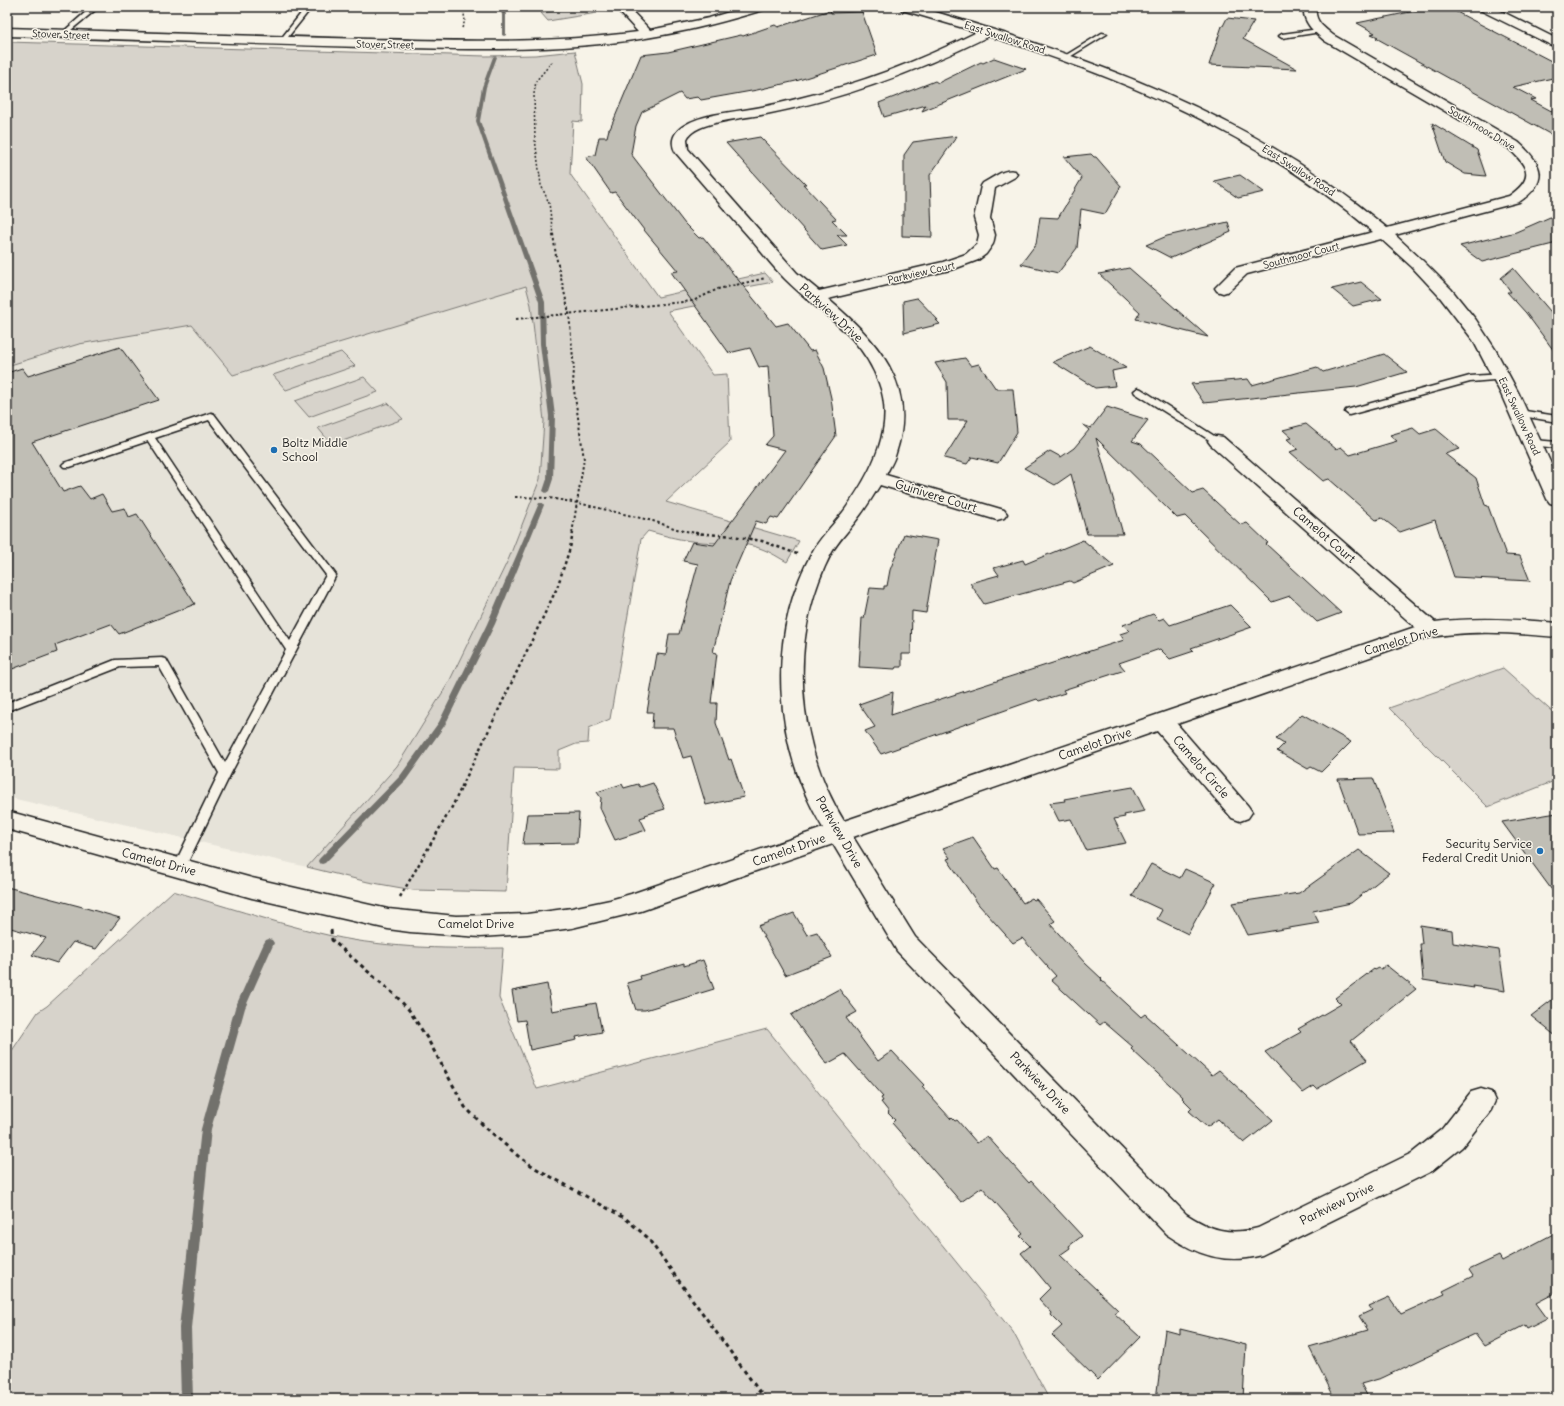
<svg xmlns="http://www.w3.org/2000/svg" width="1564" height="1406" viewBox="0 0 1564 1406" font-family="Delius,sans-serif">
	<rect width="100%" height="100%" fill="#f7f3e8"/>
	<filter id="ink" filterUnits="userSpaceOnUse"><feTurbulence type="fractalNoise" baseFrequency=".025" numOctaves="2"/><feDisplacementMap in="SourceGraphic" scale="8" xChannelSelector="R" yChannelSelector="G"/><feConvolveMatrix kernelMatrix="1 2 1 2 8 2 1 2 1" color-interpolation-filters="sRGB"/></filter>
	<g filter="url(#ink)">
		<!-- built -->
		<path fill="#e6e3d9" d="M7 42 526 286 531 305 544 421 540 479 509 558 449 682 397 766 307 867 7 797Z"/>
		<!-- green -->
		<path fill="#d7d3cb" stroke="#7a7874" d="M577 7H591L597 13 548 21 541 13Z
			M7 42 486 56 535 55 575 51 583 84 582 122 573 121 570 174 658 297 765 273 773 282 737 289 704 304 668 311 713 375 727 374 730 442 666 502 799 541 787 562C779 558 771 552 762 549 743 541 722 544 702 542 683 541 666 536 648 531L641 539 610 719 589 728 588 743 576 744 559 751V769L514 768 506 892 413 890 368 882 307 867 397 766 449 682 509 558 540 479 544 421 531 305 526 286 233 375 192 325 79 344 7 366Z
			M341 352 355 366 286 390 273 375Z
			M364 377 378 392 309 417 295 401Z
			M388 403 403 419 332 445 318 428Z
			M1503 668 1557 716V780L1488 807 1389 708Z
			M173 891C221 905 270 921 319 933 379 948 441 949 503 948L499 998 537 1089 767 1029 1013 1332 1049 1399H7V1058L38 1012 47 1006Z"/>
		<g fill="none" stroke-linecap="round" stroke-linejoin="round">
			<!-- stream -->
			<path fill="#72716c" fill-rule="evenodd" d="M500 7H504L506 15V35L504 36 502 35V15Z
				M495 56 497 57 486 87 480 121 545 302 546 344 555 416 553 479 549 491 546 493 543 491 547 479 549 416 540 344 539 302 476 121 482 87 493 57Z
				M539 503H543L544 505 495 624 445 725 406 780 325 863 322 864 319 863 318 861 319 859 400 776 439 722 487 624Z
				M269 939 272 940 274 943 245 1008 211 1129 191 1328 193 1399H181L179 1328 201 1129 235 1008 264 943 266 940Z"/>
		</g>
		<!-- building -->
		<path fill="#c0beb5" stroke="#1c1c1c" d="M1434 7H1447L1557 64V77L1513 87 1536 99 1531 100 1557 114V138L1376 38 1378 37 1371 34 1375 33 1357 23Z
			M830 10 831 13 862 12 877 55 796 81 757 90 701 100 698 97 685 99 680 93 642 112 636 126 631 154 685 224 699 238 703 237 776 326 788 323 810 351 815 350 824 368 831 398 836 436 778 519 771 517 766 524 756 521 730 581 713 652 717 653 711 703H717L716 723 729 760 731 759 744 797 706 805 691 756 683 758 673 728H652L653 712H647L657 654 666 655 669 634H679L698 564 683 561 692 542 714 545 785 450 765 445 773 436 768 366 759 367 750 348 729 353 671 272 678 271 644 230 615 192 611 193 586 157 595 155 599 137H607L609 129H610L641 55 668 52 741 35 743 36 775 25 778 27Z
			M1227 18 1254 21 1243 39 1297 69 1209 65 1222 26H1223Z
			M994 58 1026 69 922 111 926 105 884 117 879 103 935 81 938 83 981 62 983 63Z
			M1432 123 1477 150 1486 176 1465 174 1445 162Z
			M957 136 930 175 932 237 902 236V215H904V155L913 142Z
			M760 137 806 184H803L836 219 832 220 847 235H837L847 245 822 250 726 143Z
			M1091 154 1094 157H1096L1121 186 1105 214 1081 209 1077 248 1058 273 1021 264 1036 244 1040 217 1058 218 1082 178 1064 157Z
			M1240 175 1264 192 1238 198 1214 181Z
			M1557 214V243L1482 262 1460 246 1516 232Z
			M1228 222 1231 232 1171 258 1146 245 1167 236Z
			M1129 268 1208 337 1136 319 1140 312 1099 274Z
			M1513 268 1557 319V355L1526 313 1507 292H1511L1501 278Z
			M1361 282 1382 299 1353 306 1332 289Z
			M917 298 938 320H936L940 324 904 333 903 301Z
			M1090 346 1126 368 1112 371 1115 386 1095 388 1053 362Z
			M120 347 159 400 32 442 63 492 80 486 90 499 102 494 112 511 125 508 129 517 137 514 195 604 119 634 111 624 55 645 57 652 7 671V373L22 368 28 376Z
			M1384 354 1407 372 1356 387 1204 403 1191 384 1248 379 1252 385 1317 367 1323 372Z
			M965 358 971 366 979 364 996 389H1013L1017 432 998 463 972 457 967 464 944 458 968 420H948L947 382 935 363Z
			M1107 407 1148 420 1132 441 1141 444 1193 493 1203 490 1241 525 1247 523 1268 543 1266 544 1341 613 1317 622 1290 596 1272 602 1185 516 1177 518 1096 438 1123 534H1087L1071 474 1055 485 1024 468 1050 451 1061 457 1074 448 1089 430 1083 425 1091 428Z
			M1306 424 1336 449 1341 447 1350 455 1397 441 1390 435 1413 428 1420 434 1436 429 1460 449 1445 454 1476 478 1485 505 1488 506 1506 555 1520 556 1530 581 1454 577 1435 520 1400 532 1382 518 1376 520 1329 479 1323 481 1290 452 1298 449 1287 439 1292 438 1283 430Z
			M904 534 938 540 926 613 912 611 911 654H902V667H896L895 669 859 667 862 618H864L870 588 884 589V586H887L890 570Z
			M1083 540 1114 566 1073 583 1070 581 984 604 970 583 999 575 994 568 1023 560 1025 564Z
			M1230 605 1252 627 1191 648 1194 651 1170 659 1160 649 1119 663 1125 670 1063 690 1065 693 1039 701 1037 699 881 754 865 731 875 727 859 704 893 692 891 715 1124 640 1120 634 1129 631 1123 625 1153 614 1159 620 1164 618 1170 625Z
			M1302 714 1351 742 1321 772 1311 767 1308 769 1277 751 1284 744 1276 739Z
			M1373 778 1390 822 1394 833 1358 834 1338 779Z
			M653 783 665 809 645 815 646 816 640 818 646 830 615 840 600 808 601 798 597 792 622 784 624 788 638 784 640 787Z
			M1133 787 1145 811 1124 815 1125 817 1114 819 1126 843 1086 850 1071 819 1059 821 1050 803 1065 801 1064 799Z
			M579 813 577 843 523 844 527 814Z
			M1557 813V897L1502 822Z
			M973 837 995 869 998 868 1023 903 1032 898 1034 900 1036 899 1055 921 1050 924 1085 963 1102 979 1101 980 1141 1017 1145 1014 1212 1075 1219 1070 1273 1120 1244 1143 1218 1119 1207 1127 1189 1111 1192 1108 1182 1098 1183 1097 1131 1049 1133 1047 1104 1022 1100 1025 1051 980 1056 976 1022 938 1013 943 979 905 947 859 950 858 943 848Z
			M1359 850 1389 873 1351 903 1313 911 1319 923 1248 935 1232 903 1299 893Z
			M1151 864 1180 878 1185 869 1216 883 1188 934 1157 919 1162 910 1132 896Z
			M7 887 79 906 120 918 96 949 73 942 57 963 32 955 46 938 7 927Z
			M794 913 807 935 817 932 832 957 785 975 758 926Z
			M1420 925 1452 930 1453 943 1499 950 1505 991 1473 986 1474 988 1423 980 1420 944H1422Z
			M703 960 714 989 645 1010H636L627 983 641 979 640 976 684 963V966Z
			M1386 965 1416 989 1351 1041 1367 1060 1317 1089 1314 1086 1303 1093 1265 1052 1301 1032 1298 1029 1341 1004 1335 998 1374 969 1375 970 1379 968 1381 969Z
			M547 984 552 1011 596 1003 602 1032 576 1037 577 1040 530 1050 525 1020 517 1021 512 991Z
			M839 989 857 1012 846 1018 878 1061 892 1051 924 1085 922 1087 951 1119 952 1118 955 1121 957 1120 977 1143 987 1136 1029 1183 1031 1181 1082 1236 1069 1246 1070 1248 1060 1255 1118 1310 1114 1313 1140 1337 1098 1380 1052 1335 1062 1326 1051 1315 1052 1313 1039 1299 1050 1288 1021 1253 1030 1246 1020 1236 1023 1234 982 1187 961 1202 892 1123 895 1120 888 1113 889 1112 881 1102 883 1101 881 1098 883 1097 845 1054 827 1064 791 1015Z
			M1557 996V1037L1531 1016Z
			M1557 1232V1292L1536 1303 1547 1318 1527 1328 1525 1325 1484 1346 1475 1334 1382 1378 1361 1384 1369 1399H1335L1309 1347 1368 1330 1359 1316 1372 1310 1369 1306 1389 1297 1401 1314 1445 1294 1443 1291 1473 1276 1469 1270 1499 1256 1502 1261Z
			M1180 1329 1246 1345 1243 1399H1156L1165 1330 1180 1334Z"/>
		<g fill="none" stroke-linecap="round" stroke-linejoin="round">
			<!-- service casing -->
			<g stroke="#1c1c1c" stroke-width="3">
				<path id="service" d="M50 7H99L65 35 63 34V32L87 11 53 9Z
					M306 7H312L284 42H280V40Z
					M1319 29 1321 30V32L1282 38 1279 36 1282 34Z
					M1102 33 1107 34 1068 58 1063 57Z
					M1503 374 1507 377 1506 379 1470 382 1349 415 1345 412 1346 410 1470 376Z
					M1138 388 1141 389 1222 441 1217 444 1214 443 1135 393 1134 391Z
					M1519 410 1557 416V422L1516 415 1515 413Z
					M211 413 214 414 336 575 231 773 185 868 183 871 179 873 175 871 173 868 219 773 159 666 120 667 7 711V703L115 660 162 658 166 659 225 763 286 650 148 441 70 467H64L62 465 64 463ZM209 420 326 575 290 641 155 438Z
					M1534 440 1557 442V448L1531 445 1529 443Z"/>
			</g>
			<!-- minor casing -->
			<g stroke="#1c1c1c" stroke-width="3">
				<path id="minor" d="M615 7H628L650 30 709 18 746 7H765L763 10C730 20 697 29 663 35 564 54 463 49 362 47 244 44 125 39 7 36V28C128 32 248 36 369 39 458 41 549 44 638 32Z
					M900 7H919C1090 58 1248 111 1387 228L1509 196C1535 178 1529 167 1508 148L1325 41C1314 32 1302 22 1304 7H1316C1314 21 1323 27 1333 35L1518 142C1543 164 1550 181 1519 202L1395 235 1423 261 1451 289 1476 320 1495 349 1519 394 1557 477V505L1550 503 1547 499 1501 394 1473 340 1439 296 1412 267 1381 239 1247 274 1229 291 1223 293 1217 291 1215 288 1235 268 1373 232C1262 137 1127 79 989 36 918 71 844 99 766 114 748 118 694 121 687 139L688 149 797 273 819 291 943 262 966 254 977 244 979 235 974 218 981 186 983 183C993 178 1004 168 1015 171L1017 174 1015 177 995 188 990 218 995 235 993 244 986 254 978 260 954 269 828 299C876 340 919 384 896 453 894 461 889 468 886 475L1004 510 1007 514 1004 518 997 520 880 485C873 496 866 508 858 518 850 529 839 540 832 552 788 635 795 742 844 821L1415 627 1211 445 1208 441 1211 437 1217 436 1223 437 1435 622C1476 617 1516 619 1557 623V637C1513 633 1466 629 1422 639L1177 724 1248 806 1252 812 1248 818 1240 821 1232 818 1157 731 853 837 915 937 1186 1214C1211 1230 1228 1236 1258 1228L1412 1153 1442 1129 1471 1092 1481 1089 1491 1092 1495 1101 1491 1110 1462 1147 1432 1171 1262 1255C1224 1265 1197 1255 1166 1234L897 951 833 844 641 911 572 928 527 934 480 937 410 932 388 929 252 898 7 829V811L252 878 388 909 456 916 527 914 572 908 610 900 631 894 823 828C773 745 765 635 814 549 823 534 836 522 846 508 871 473 896 427 879 383 860 332 821 315 785 279 772 266 761 251 749 237 724 209 700 181 676 153 669 142 674 131 685 125 702 115 724 113 744 110 763 107 782 103 800 98 862 83 921 60 977 32L902 10Z
					M1478 7H1493L1557 39V48L1480 10Z"/>
			</g>
			<!-- path-far3 -->
			<path stroke="#1c1c1c" stroke-width="1.5" stroke-dasharray="2 2" stroke-linecap="butt" d="M462 28 465 21 463 7
				M552 62 536 81 534 94 535 139 541 185 549 203 553 235"/>
			<!-- path-far2 -->
			<path stroke="#1c1c1c" stroke-width="2" stroke-dasharray="2.5 2.5" stroke-linecap="butt" d="M553 234 556 256 569 313 574 370 573 383 584 459 572 534
				M516 319 693 301 718 289 766 278
				M515 497 549 498 578 503 653 521 680 530 702 534"/>
			<!-- path-far1 -->
			<path stroke="#1c1c1c" stroke-width="2.5" stroke-dasharray="3 3" stroke-linecap="butt" d="M695 533 733 536 762 541 797 554
				M400 897 452 807 557 588 570 548 573 533"/>
			<!-- path -->
			<path stroke="#1c1c1c" stroke-width="3" stroke-dasharray="4 4" stroke-linecap="butt" d="M331 930 332 940 396 996 409 1010 427 1038 465 1107 485 1127 518 1156 537 1169 625 1218 647 1237 759 1391 767 1399"/>
			<!-- service -->
			<use href="#service" fill="#f7f3e8" fill-rule="evenodd"/>
			<!-- minor -->
			<use href="#minor" fill="#f7f3e8" fill-rule="evenodd"/>
		</g>
	</g>
	<!-- markers -->
	<g fill="#1f6fb2" stroke="#f7f3e8" stroke-width="1.5">
		<circle cx="274" cy="450" r="4"/>
		<circle cx="1540" cy="851" r="4"/>
	</g>
	<g text-anchor="middle" stroke-width="3" stroke-linejoin="round" paint-order="stroke">
		<!-- far-street labels -->
		<g font-size="10" fill="#1c1c1c" stroke="#f7f3e8">
			<text transform="translate(61 34) rotate(2)" y="4">Stover Street</text>
			<text transform="translate(1005 37) rotate(18)" y="4">East Swallow Road</text>
			<text transform="translate(385 44) rotate(1)" y="4">Stover Street</text>
			<text transform="translate(1482 128) rotate(31)" y="4">Southmoor Drive</text>
			<text transform="translate(1299 170) rotate(33)" y="4">East Swallow Road</text>
			<text transform="translate(1301 255) rotate(-15)" y="4">Southmoor Court</text>
			<text transform="translate(921 272) rotate(-13)" y="4">Parkview Court</text>
			<text transform="translate(1520 416) rotate(65)" y="4">East Swallow Road</text>
		</g>
		<!-- street labels -->
		<g font-size="12" fill="#1c1c1c" stroke="#f7f3e8">
			<text transform="translate(831 313) rotate(42)" y="4">Parkview Drive</text>
			<text transform="translate(936 496) rotate(17)" y="4">Guinivere Court</text>
			<text transform="translate(1324 535) rotate(41)" y="4">Camelot Court</text>
			<text transform="translate(1401 641) rotate(-16)" y="4">Camelot Drive</text>
			<text transform="translate(1095 744) rotate(-19)" y="4">Camelot Drive</text>
			<text transform="translate(1201 767) rotate(49)" y="4">Camelot Circle</text>
			<text transform="translate(839 832) rotate(60)" y="4">Parkview Drive</text>
			<text transform="translate(789 850) rotate(-19)" y="4">Camelot Drive</text>
			<text transform="translate(159 862) rotate(15)" y="4">Camelot Drive</text>
			<text x="476" y="928">Camelot Drive</text>
			<text transform="translate(1040 1083) rotate(46)" y="4">Parkview Drive</text>
			<text transform="translate(1337 1204) rotate(-26)" y="4">Parkview Drive</text>
		</g>
		<!-- poi labels -->
		<g font-size="12" fill="#1c1c1c" stroke="#f7f3e8" text-anchor="start">
			<text x="282" y="447">Boltz Middle<tspan x="282" dy="14">School</tspan></text>
			<text x="1532" y="848" text-anchor="end">Security Service<tspan x="1532" dy="14">Federal Credit Union</tspan></text>
		</g>
	</g>
	<!-- margin -->
	<rect width="1564" height="1406" fill="none" stroke="#f7f3e8" stroke-width="24"/>
	<rect x="12" y="12" width="1540" height="1382" fill="none" stroke="#1c1c1c" stroke-width="1.5" filter="url(#ink)"/>
</svg>
